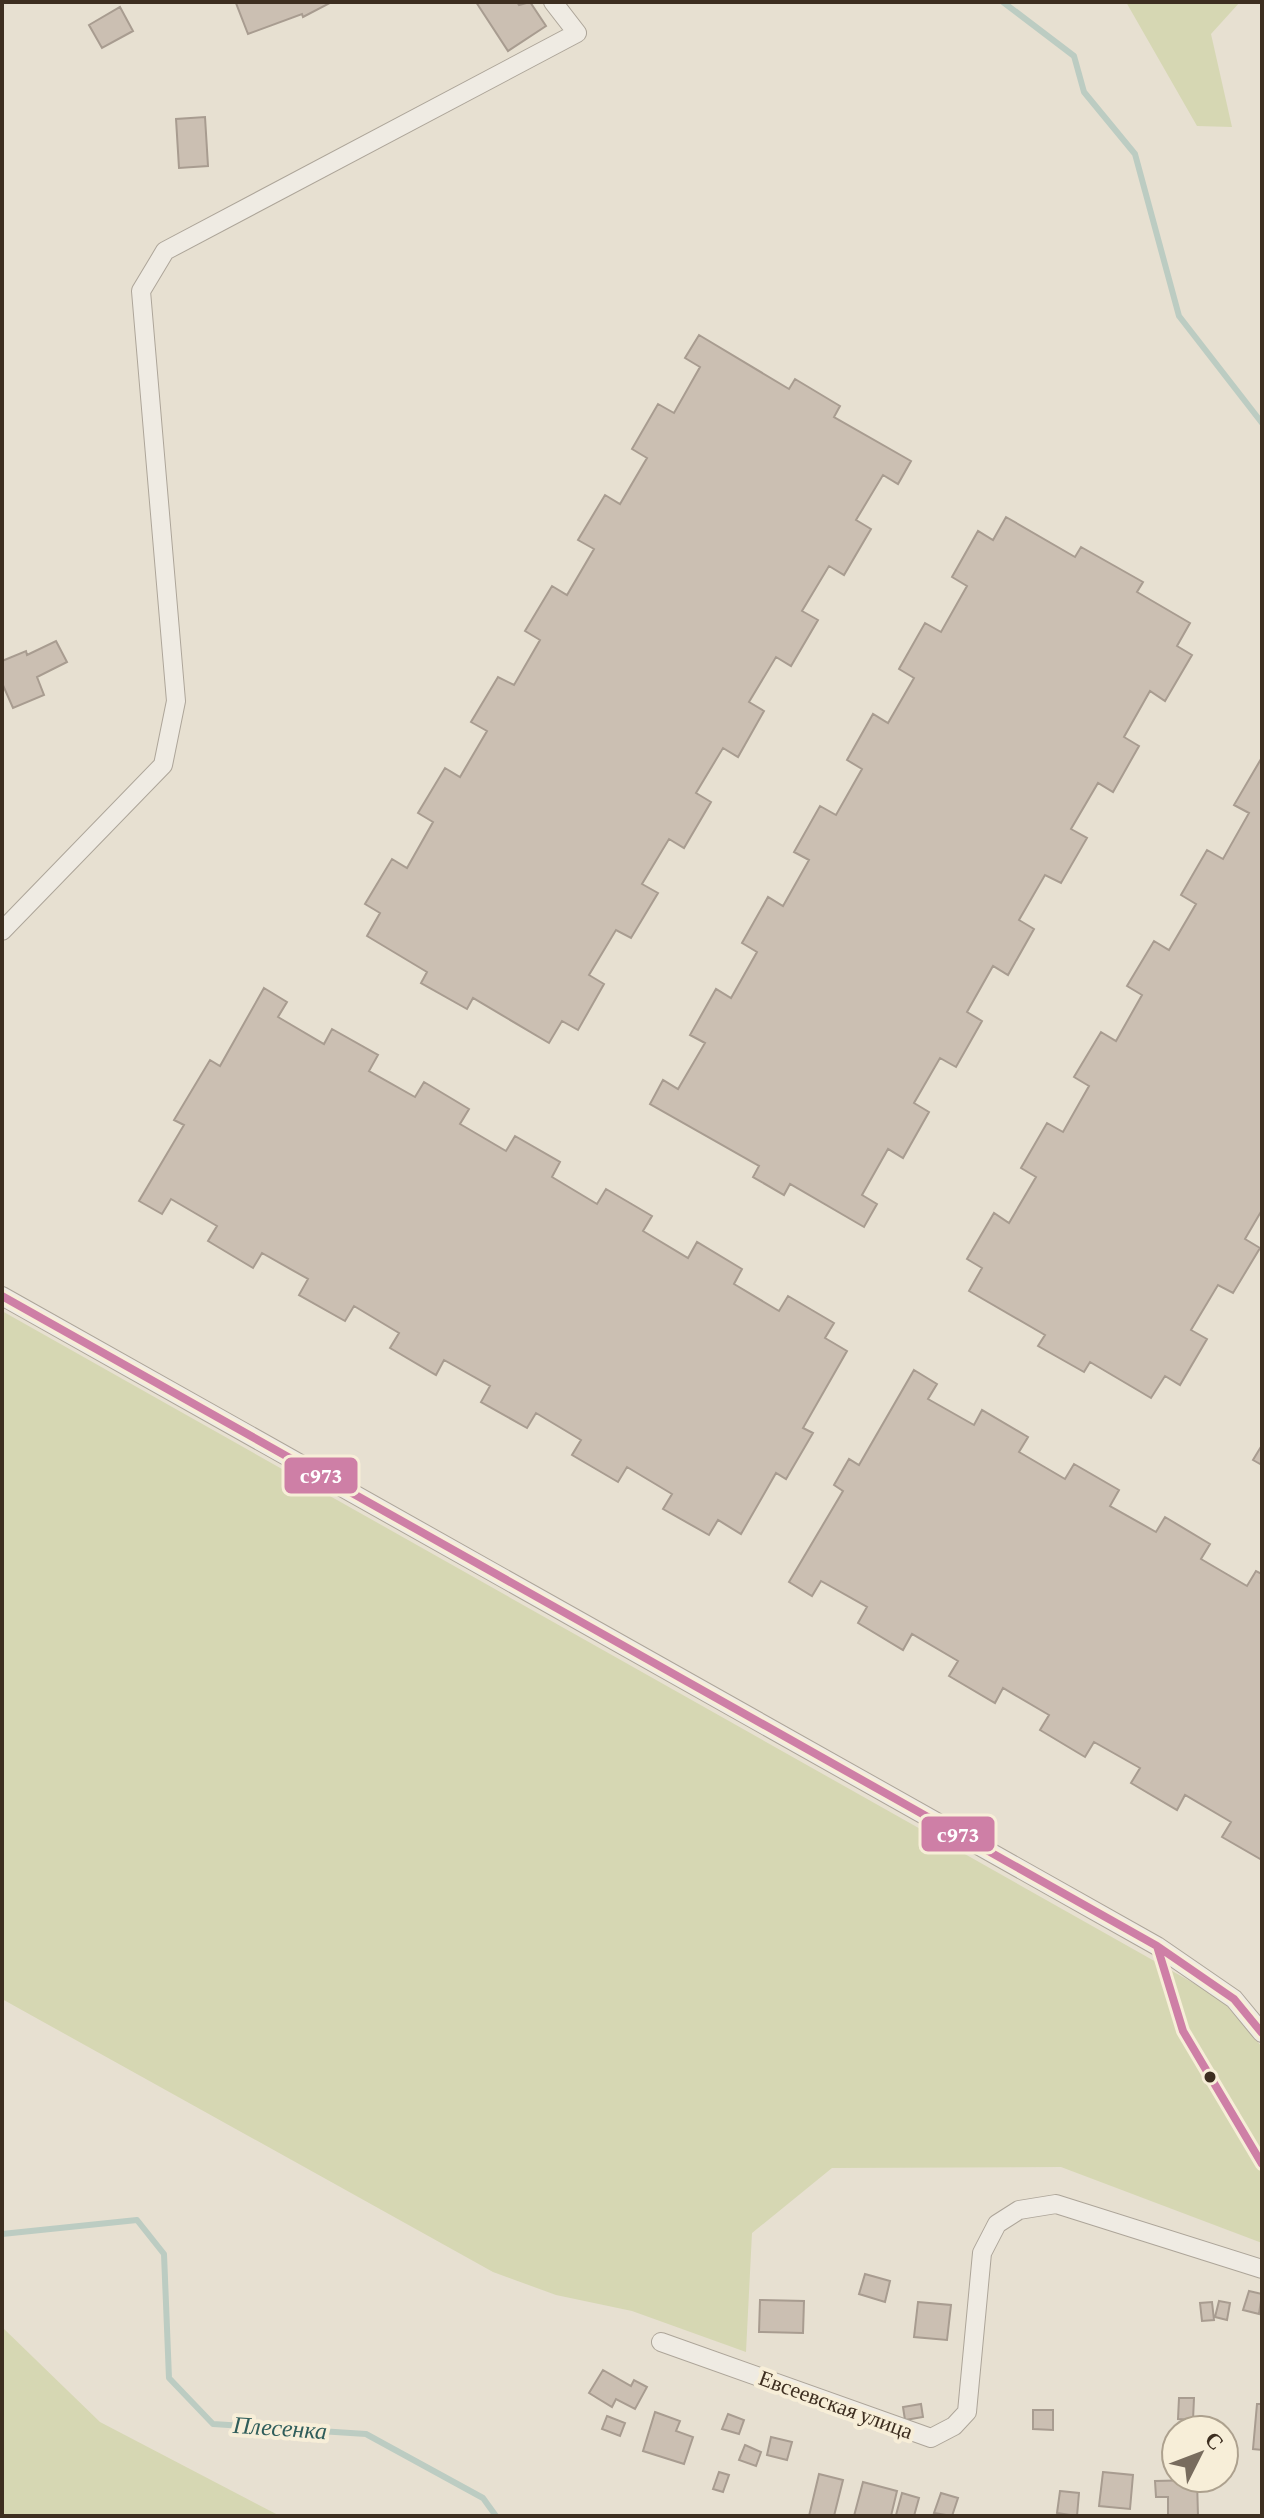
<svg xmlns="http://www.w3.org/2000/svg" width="1264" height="2518" viewBox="0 0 1264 2518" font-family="'Crimson Pro',serif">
	<rect width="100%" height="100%" fill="#e7e0d1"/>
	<!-- green -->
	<path fill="#d6d7b3" d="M1126 2H1240L1211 34 1232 127 1197 126Z
		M2 1311 1220 1998 1262 2047V2243L1061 2167 832 2168 752 2233 746 2352 632 2311 556 2295 493 2272 2 1999Z
		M2 2327 100 2422 280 2516H2Z"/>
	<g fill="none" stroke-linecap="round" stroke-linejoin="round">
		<!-- stream -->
		<path stroke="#bcccc2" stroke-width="6" d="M1003 2 1074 56 1084 92 1135 154 1179 316 1262 423
			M2 2234 137 2220 164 2254 169 2378 213 2424 366 2434 483 2498 496 2516"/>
	</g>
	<!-- building -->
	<path fill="#cbbfb2" stroke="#a89c90" stroke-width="2" d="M239 2H330V3L303 17 302 14 248 34 236 3Z
		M476 2H517L519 5 530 2 546 26 508 51Z
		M120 7 133 31 102 48 89 25Z
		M205 117 208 166 179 168 176 119Z
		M699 335 789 389 795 379 840 406 834 417 911 461 898 484 883 475 856 520 871 529 844 575 829 566 802 611 818 620 791 666 776 657 749 702 764 711 738 757 723 748 696 793 711 802 684 848 669 839 642 884 658 893 631 938 616 930 589 975 604 984 578 1030 562 1021 549 1043 473 998 467 1009 421 983 427 972 367 936 380 913 365 904 392 859 407 868 433 822 418 813 445 768 460 777 487 731 471 722 498 677 514 685 540 640 525 631 552 586 567 595 594 549 578 540 605 495 620 504 647 458 632 449 658 404 674 413 700 367 685 358Z
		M1006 517 1075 557 1081 547 1143 582 1137 592 1190 623 1177 646 1192 655 1165 701 1150 691 1124 737 1139 746 1113 792 1098 783 1071 829 1087 838 1061 883 1045 875 1019 920 1034 929 1008 975 993 966 967 1012 982 1021 956 1067 940 1058 914 1103 929 1112 903 1158 888 1149 862 1195 877 1204 864 1227 790 1184 784 1195 753 1177 759 1166 650 1104 663 1080 678 1089 705 1043 690 1035 716 989 731 998 757 952 742 943 768 897 783 906 809 860 794 852 820 806 836 815 862 769 847 760 873 714 888 723 914 678 899 669 925 623 941 632 967 586 952 577 978 531 993 540Z
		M56 641 67 662 37 677 44 695 13 708 2 683V661L26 651 27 655Z
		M1261 759 1262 1210 1245 1239 1260 1248 1233 1293 1218 1285 1191 1330 1207 1339 1180 1385 1165 1376 1151 1398 1090 1362 1084 1372 1038 1346 1045 1335 969 1291 982 1268 967 1259 994 1213 1009 1223 1036 1177 1021 1168 1047 1123 1063 1132 1089 1086 1074 1077 1101 1032 1116 1041 1142 995 1127 986 1154 941 1169 950 1196 904 1181 895 1207 850 1223 859 1249 813 1234 805Z
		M264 988 287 1002 278 1017 324 1044 332 1029 378 1055 369 1071 415 1097 424 1082 469 1109 460 1124 506 1151 515 1136 560 1162 552 1177 597 1204 606 1189 652 1216 643 1231 688 1258 697 1242 742 1269 734 1284 779 1311 788 1296 834 1323 825 1338 847 1351 803 1428 813 1433 786 1479 776 1473 741 1534 718 1520 709 1535 663 1509 672 1494 627 1467 618 1482 572 1455 581 1440 536 1413 527 1428 481 1402 490 1386 444 1360 436 1375 390 1348 399 1333 354 1306 345 1321 299 1295 308 1279 262 1253 253 1268 208 1241 217 1226 171 1199 162 1214 139 1201 184 1125 174 1120 210 1060 220 1066Z
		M914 1370 937 1384 928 1399 974 1425 982 1410 1028 1437 1019 1452 1065 1479 1074 1464 1119 1490 1110 1506 1156 1532 1165 1517 1210 1544 1201 1559 1247 1586 1256 1571 1262 1574V1860L1222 1837 1231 1822 1185 1795 1177 1810 1131 1783 1140 1768 1094 1742 1085 1757 1040 1730 1049 1715 1003 1688 995 1703 949 1676 958 1661 912 1634 903 1650 858 1623 867 1607 821 1581 812 1596 789 1582 843 1491 834 1485 849 1459 859 1465Z
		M1262 1445V1465L1253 1460Z
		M865 2274 890 2281 885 2302 859 2294Z
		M1249 2291 1262 2294 1259 2314 1243 2310Z
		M760 2300 804 2301 803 2333 759 2332Z
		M1219 2301 1230 2303 1227 2320 1215 2317Z
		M918 2302 951 2305 947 2340 914 2337Z
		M1212 2302 1214 2320 1202 2321 1200 2303Z
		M603 2370 631 2386 634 2380 647 2387 635 2409 616 2399 612 2407 589 2393Z
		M1179 2398H1194L1193 2420 1178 2419Z
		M921 2404 923 2417 905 2420 903 2407Z
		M1257 2404H1262V2450L1253 2449Z
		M1033 2410H1053V2430L1033 2429Z
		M655 2412 680 2421 676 2431 693 2437 684 2464 643 2451Z
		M728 2414 744 2420 739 2434 722 2429Z
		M607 2416 625 2423 620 2436 602 2429Z
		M771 2437 792 2442 787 2460 767 2455Z
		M745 2445 761 2452 756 2466 739 2460Z
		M719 2472 729 2475 723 2492 713 2489Z
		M1103 2472 1133 2475 1130 2509 1099 2506Z
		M819 2474 843 2480 834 2516H809Z
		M1197 2480 1198 2516H1168V2497H1156L1155 2481Z
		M863 2482 897 2491 891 2516H854Z
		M1060 2491 1079 2493 1077 2516 1057 2513Z
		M902 2493 919 2498 914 2516 896 2515Z
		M941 2493 958 2498 952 2516 934 2513Z"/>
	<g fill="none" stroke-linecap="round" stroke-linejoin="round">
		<!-- service casing -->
		<g stroke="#ada599" stroke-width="11">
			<path id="service" d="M1158 1949 1183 2031 1262 2164"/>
		</g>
		<!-- minor casing -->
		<g stroke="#ada599" stroke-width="20">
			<path id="minor" d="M2 931 163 765 176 701 141 291 165 251 577 33 553 2
				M2 1296 1157 1946 1234 1999 1262 2033
				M661 2342 931 2438 954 2426 967 2412 982 2253 997 2224 1019 2210 1056 2204 1262 2269"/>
		</g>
		<!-- service -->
		<use href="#service" stroke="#efebe3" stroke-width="9"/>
		<!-- minor -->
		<use href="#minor" stroke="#efebe3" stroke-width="18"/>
		<!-- bus-1 casing -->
		<g stroke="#f7eed8" stroke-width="14">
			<path id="bus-1" d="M2 1296 1157 1946 1234 1999 1262 2033
				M1157 1946 1183 2031 1262 2164"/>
		</g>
		<!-- bus-1 -->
		<use href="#bus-1" stroke="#ce7fa6" stroke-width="8"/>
	</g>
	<!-- markers -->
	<circle fill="#3d2e20" stroke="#f7eed8" stroke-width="3" cx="1210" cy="2077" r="7"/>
	<g text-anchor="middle" stroke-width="8" stroke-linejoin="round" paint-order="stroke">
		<!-- street labels -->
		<g font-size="22" fill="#3d2e20" stroke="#f7eed8">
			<text transform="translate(836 2404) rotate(20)" y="8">Евсеевская улица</text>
		</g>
		<!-- water labels -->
		<g font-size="24" font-style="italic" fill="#2f5d5a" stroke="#f7eed8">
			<text transform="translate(280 2428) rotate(4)" y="8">Плесенка</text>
		</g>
	</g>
	<g stroke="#f7eed8" stroke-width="3">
		<rect x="283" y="1456" width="76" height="39" rx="8" fill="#ce7fa6"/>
		<rect x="920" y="1815" width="76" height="38" rx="8" fill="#ce7fa6"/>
	</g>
	<g font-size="22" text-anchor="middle" font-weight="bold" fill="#fff">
		<text x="321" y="1483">с973</text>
		<text x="958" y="1842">с973</text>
	</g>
	<!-- border -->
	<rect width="1264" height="2518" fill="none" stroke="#3d2e20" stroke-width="8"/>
	<!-- north arrow -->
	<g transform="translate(1200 2454) rotate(48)"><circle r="38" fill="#f7eed8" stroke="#ada18e" stroke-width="2"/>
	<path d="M0-6L14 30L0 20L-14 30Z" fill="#786c5e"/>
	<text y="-12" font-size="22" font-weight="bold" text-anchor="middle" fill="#3d2e20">С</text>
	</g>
</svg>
